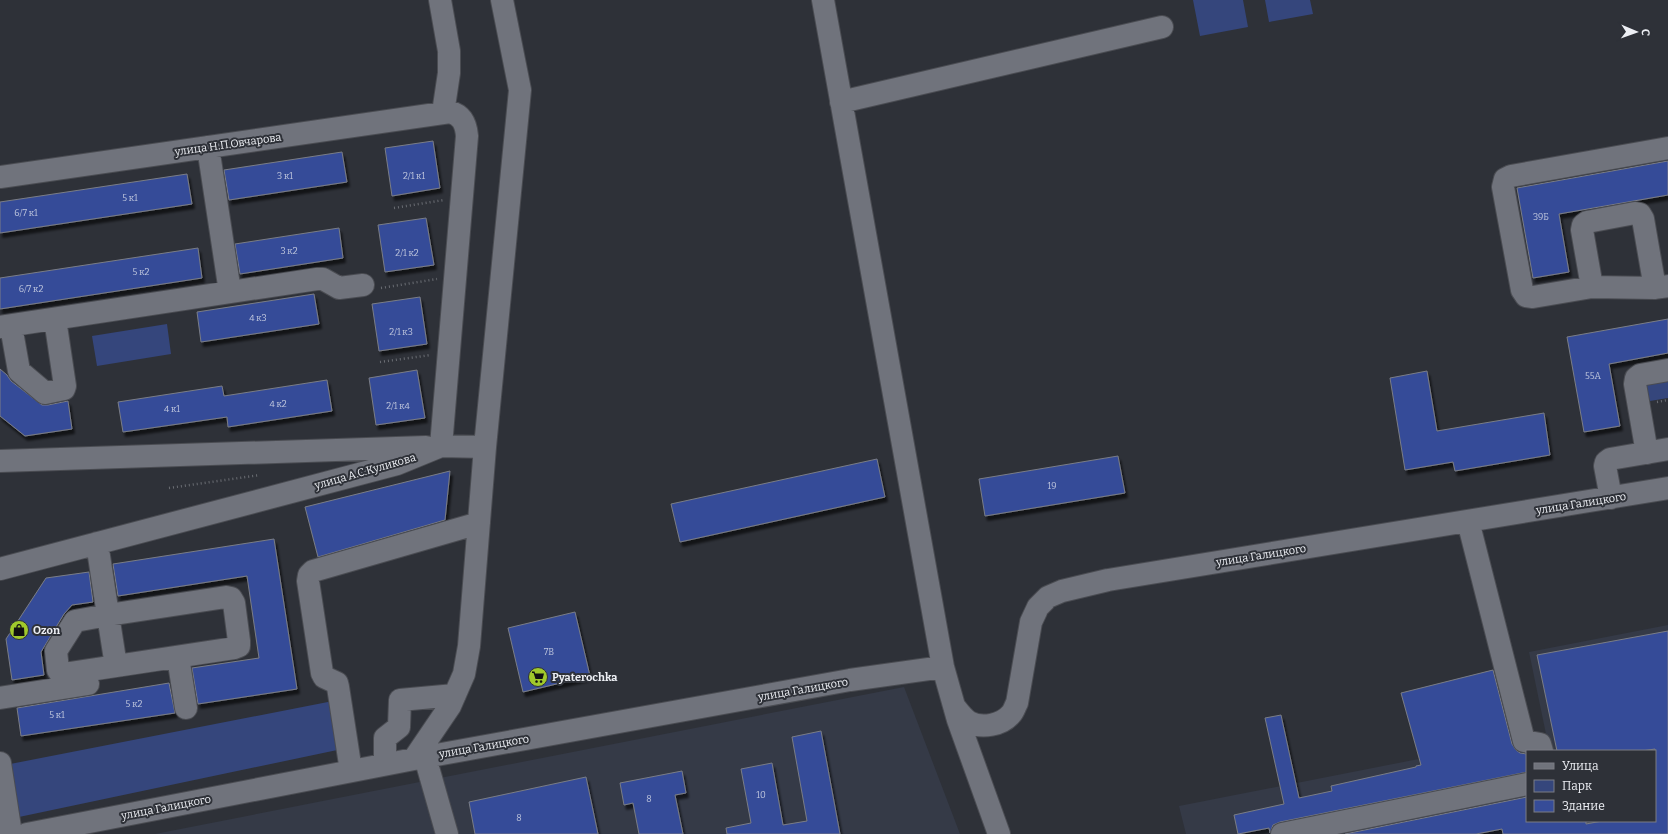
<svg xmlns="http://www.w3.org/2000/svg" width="1668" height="834" viewBox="0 0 1668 834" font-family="Bitter,serif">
	<defs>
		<filter id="shadow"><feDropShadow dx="2.5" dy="4.5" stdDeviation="1" flood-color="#0009"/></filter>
	</defs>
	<rect width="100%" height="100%" fill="#2e3138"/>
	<!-- built -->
	<path fill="#353a47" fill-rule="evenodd" d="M1668 625V834H1186L1179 806 1546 734 1529 652ZM1527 751H1655V821H1527Z
		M904 687 960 834H155Z"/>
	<!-- green -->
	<path fill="#35467c" d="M1193 0H1243L1248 27 1200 36Z
		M1265 0H1310L1313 14 1269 22Z
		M167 324 171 354 97 366 92 336Z
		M1668 379V398L1644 402 1641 384Z
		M333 701 342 749 0 821V766Z"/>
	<!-- building -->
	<path fill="#364c98" stroke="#7a7d86" filter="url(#shadow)" d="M433 141 440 188 392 196 385 148Z
		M342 152 347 182 229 200 224 170Z
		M1668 161V195L1559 214 1569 272 1533 278 1517 188Z
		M187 174 192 204 0 233V202Z
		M426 218 434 265 385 272 378 225Z
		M339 228 343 258 240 274 235 244Z
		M198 248 202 278 0 309V278Z
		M314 294 319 324 201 342 197 312Z
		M420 297 427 344 379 351 372 304Z
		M1668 319V353L1609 364 1620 426 1584 432 1567 337Z
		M0 369 7 375 11 381 42 405H48L68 401 72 429 25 436 0 416Z
		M417 370 425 418 376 425 369 378Z
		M1427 371 1437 431 1544 413 1550 455 1455 471 1453 462 1405 470 1390 378Z
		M327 380 332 411 228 427 227 417 123 432 118 402 222 386 224 396Z
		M1118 456 1125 493 985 516 979 479Z
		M877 459 885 497 680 542 671 504Z
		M450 471 445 520 318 557 305 507Z
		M274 539 297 689 198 704 192 668 259 658 247 576 118 596 113 564Z
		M89 572 93 602 72 605 64 614 41 652 44 675 12 680 6 639 46 578Z
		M575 612 590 676 523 692 508 628Z
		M1668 631V834H1503L1502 829 1476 834H1345L1527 797V821H1586V824L1602 821H1655V749L1642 751H1557L1537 655Z
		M1493 670 1512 744 1516 750 1520 753 1527 754V772L1280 822 1273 825 1270 833 1269 828 1238 834 1234 815 1284 804 1265 718 1281 715 1299 798 1332 791 1331 786 1416 767V766L1421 765 1401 693Z
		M169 683 175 713 21 736 17 708Z
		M821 731 840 834H727L726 828 751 823 741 769 772 763 783 825 807 821 792 737Z
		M682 771 686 793 675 795 683 834H639L633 803 624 805 620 783Z
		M586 777 598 834H475L469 802Z"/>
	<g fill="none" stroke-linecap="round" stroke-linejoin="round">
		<!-- minor casing -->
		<g stroke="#4a4c52" stroke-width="24">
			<path id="minor" d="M440 0 449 51V73L443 113
				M823 0 943 667 958 720 999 834
				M841 102 1162 27
				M208 147 230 292
				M1668 148 1511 176 1505 179 1503 187 1522 290 1526 296 1533 297 1592 287 1655 288 1668 286
				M0 177 450 112C462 115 466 124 467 136L441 446 485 447
				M1592 287 1582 230 1583 225 1587 222 1635 213 1640 214 1643 219 1655 288
				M11 326 19 371 45 393 64 389 65 386 55 319
				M0 327 317 279H323L339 288 363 285
				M1647 453 1635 384 1636 378 1640 375 1668 370
				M0 461 426 447
				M1611 498 1605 466 1606 462 1610 459 1668 449
				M1468 521 1524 741 1540 744 1542 751
				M97 543 108 615 226 597 231 598 234 603 239 641V646L234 648 63 674 60 673 58 670 56 651 75 621 108 615 116 666
				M0 569 397 464 441 446
				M178 657 186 708
				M0 698 88 684
				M954 706C958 711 963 718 969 722 982 729 1002 725 1011 714 1014 711 1015 706 1017 703L1031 622 1038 607 1048 597 1062 591 1108 580 1668 488
				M425 757 447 834
				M414 759 450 706 464 674 469 646 485 447 520 90 502 0
				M0 763 11 834
				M385 764V738L399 727 400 700 455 695
				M351 771 338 687 337 683 324 677 322 673 308 581 309 575 313 571 479 523
				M27 834 414 759 850 680 943 667
				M1282 834 1527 784"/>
		</g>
		<!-- path -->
		<path stroke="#6a6d73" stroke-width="2.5" stroke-dasharray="1 3" stroke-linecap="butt" d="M394 208 444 200
			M381 288 437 279
			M380 362 431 355
			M1657 402 1668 400
			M169 488 260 475"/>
		<!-- minor -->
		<use href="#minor" stroke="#70737c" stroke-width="22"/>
	</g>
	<!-- icons -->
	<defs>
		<g id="shop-disc" transform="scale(1)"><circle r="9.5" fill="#a0c92c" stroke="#2e3138"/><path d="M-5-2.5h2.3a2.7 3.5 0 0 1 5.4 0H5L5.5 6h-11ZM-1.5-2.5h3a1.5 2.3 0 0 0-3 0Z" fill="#111"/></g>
		<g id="supermarket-disc" transform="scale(1)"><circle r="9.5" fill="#a0c92c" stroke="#2e3138"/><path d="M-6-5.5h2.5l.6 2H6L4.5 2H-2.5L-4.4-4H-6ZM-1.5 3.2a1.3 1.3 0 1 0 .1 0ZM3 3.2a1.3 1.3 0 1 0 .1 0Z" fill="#111"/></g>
	</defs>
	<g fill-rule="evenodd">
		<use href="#shop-disc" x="19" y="630"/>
		<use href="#supermarket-disc" x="538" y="677"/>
	</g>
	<g text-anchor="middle" stroke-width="4" stroke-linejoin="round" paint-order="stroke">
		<!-- number labels -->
		<g font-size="9" fill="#bfc6dd">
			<text x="285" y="179">3 к1</text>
			<text x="414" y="179">2/1 к1</text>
			<text x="130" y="201">5 к1</text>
			<text x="26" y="216">6/7 к1</text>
			<text x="1541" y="220">39Б</text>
			<text x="289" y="254">3 к2</text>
			<text x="407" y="256">2/1 к2</text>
			<text x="141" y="275">5 к2</text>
			<text x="31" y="292">6/7 к2</text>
			<text x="258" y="321">4 к3</text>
			<text x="401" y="335">2/1 к3</text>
			<text x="1593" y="379">55А</text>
			<text x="278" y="407">4 к2</text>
			<text x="398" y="409">2/1 к4</text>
			<text x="172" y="412">4 к1</text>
			<text x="1052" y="489">19</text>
			<text x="549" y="655">7В</text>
			<text x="134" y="707">5 к2</text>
			<text x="57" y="718">5 к1</text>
			<text x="761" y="798">10</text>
			<text x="649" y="802">8</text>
			<text x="519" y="821">8</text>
		</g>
		<!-- street labels -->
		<g font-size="11" fill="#edeff4" stroke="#2e3138">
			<text transform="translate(228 144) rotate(-8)" y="4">улица Н.П.Овчарова</text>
			<text transform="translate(365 471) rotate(-16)" y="4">улица А.С.Куликова</text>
			<text transform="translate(1581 503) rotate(-9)" y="4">улица Галицкого</text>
			<text transform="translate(1261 555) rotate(-9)" y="4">улица Галицкого</text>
			<text transform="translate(803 689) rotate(-10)" y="4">улица Галицкого</text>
			<text transform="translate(484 746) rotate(-10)" y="4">улица Галицкого</text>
			<text transform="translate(166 807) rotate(-11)" y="4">улица Галицкого</text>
		</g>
		<!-- poi labels -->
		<g font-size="11" font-weight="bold" fill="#edeff4" stroke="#2e3138" text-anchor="start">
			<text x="33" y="634">Ozon</text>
			<text x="552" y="681">Pyaterochka</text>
		</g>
	</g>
	<!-- legend -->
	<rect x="1526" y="750" width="130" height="72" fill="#2e3138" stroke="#7a7d83"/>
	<rect x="1534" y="763" width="20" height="6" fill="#70737c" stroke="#7a7d83"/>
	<text x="1562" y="770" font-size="12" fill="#edeff4">Улица</text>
	<rect x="1534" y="780" width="20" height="12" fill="#35467c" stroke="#7a7d83"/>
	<text x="1562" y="790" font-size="12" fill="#edeff4">Парк</text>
	<rect x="1534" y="800" width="20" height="12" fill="#364c98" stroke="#7a7d83"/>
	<text x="1562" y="810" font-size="12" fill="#edeff4">Здание</text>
	<!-- north arrow -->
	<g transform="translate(1636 32) rotate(92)" stroke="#2e3138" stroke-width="3" paint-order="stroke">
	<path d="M0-3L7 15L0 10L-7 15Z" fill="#edeff4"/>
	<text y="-6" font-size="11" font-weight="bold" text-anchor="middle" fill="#edeff4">С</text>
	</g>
</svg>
